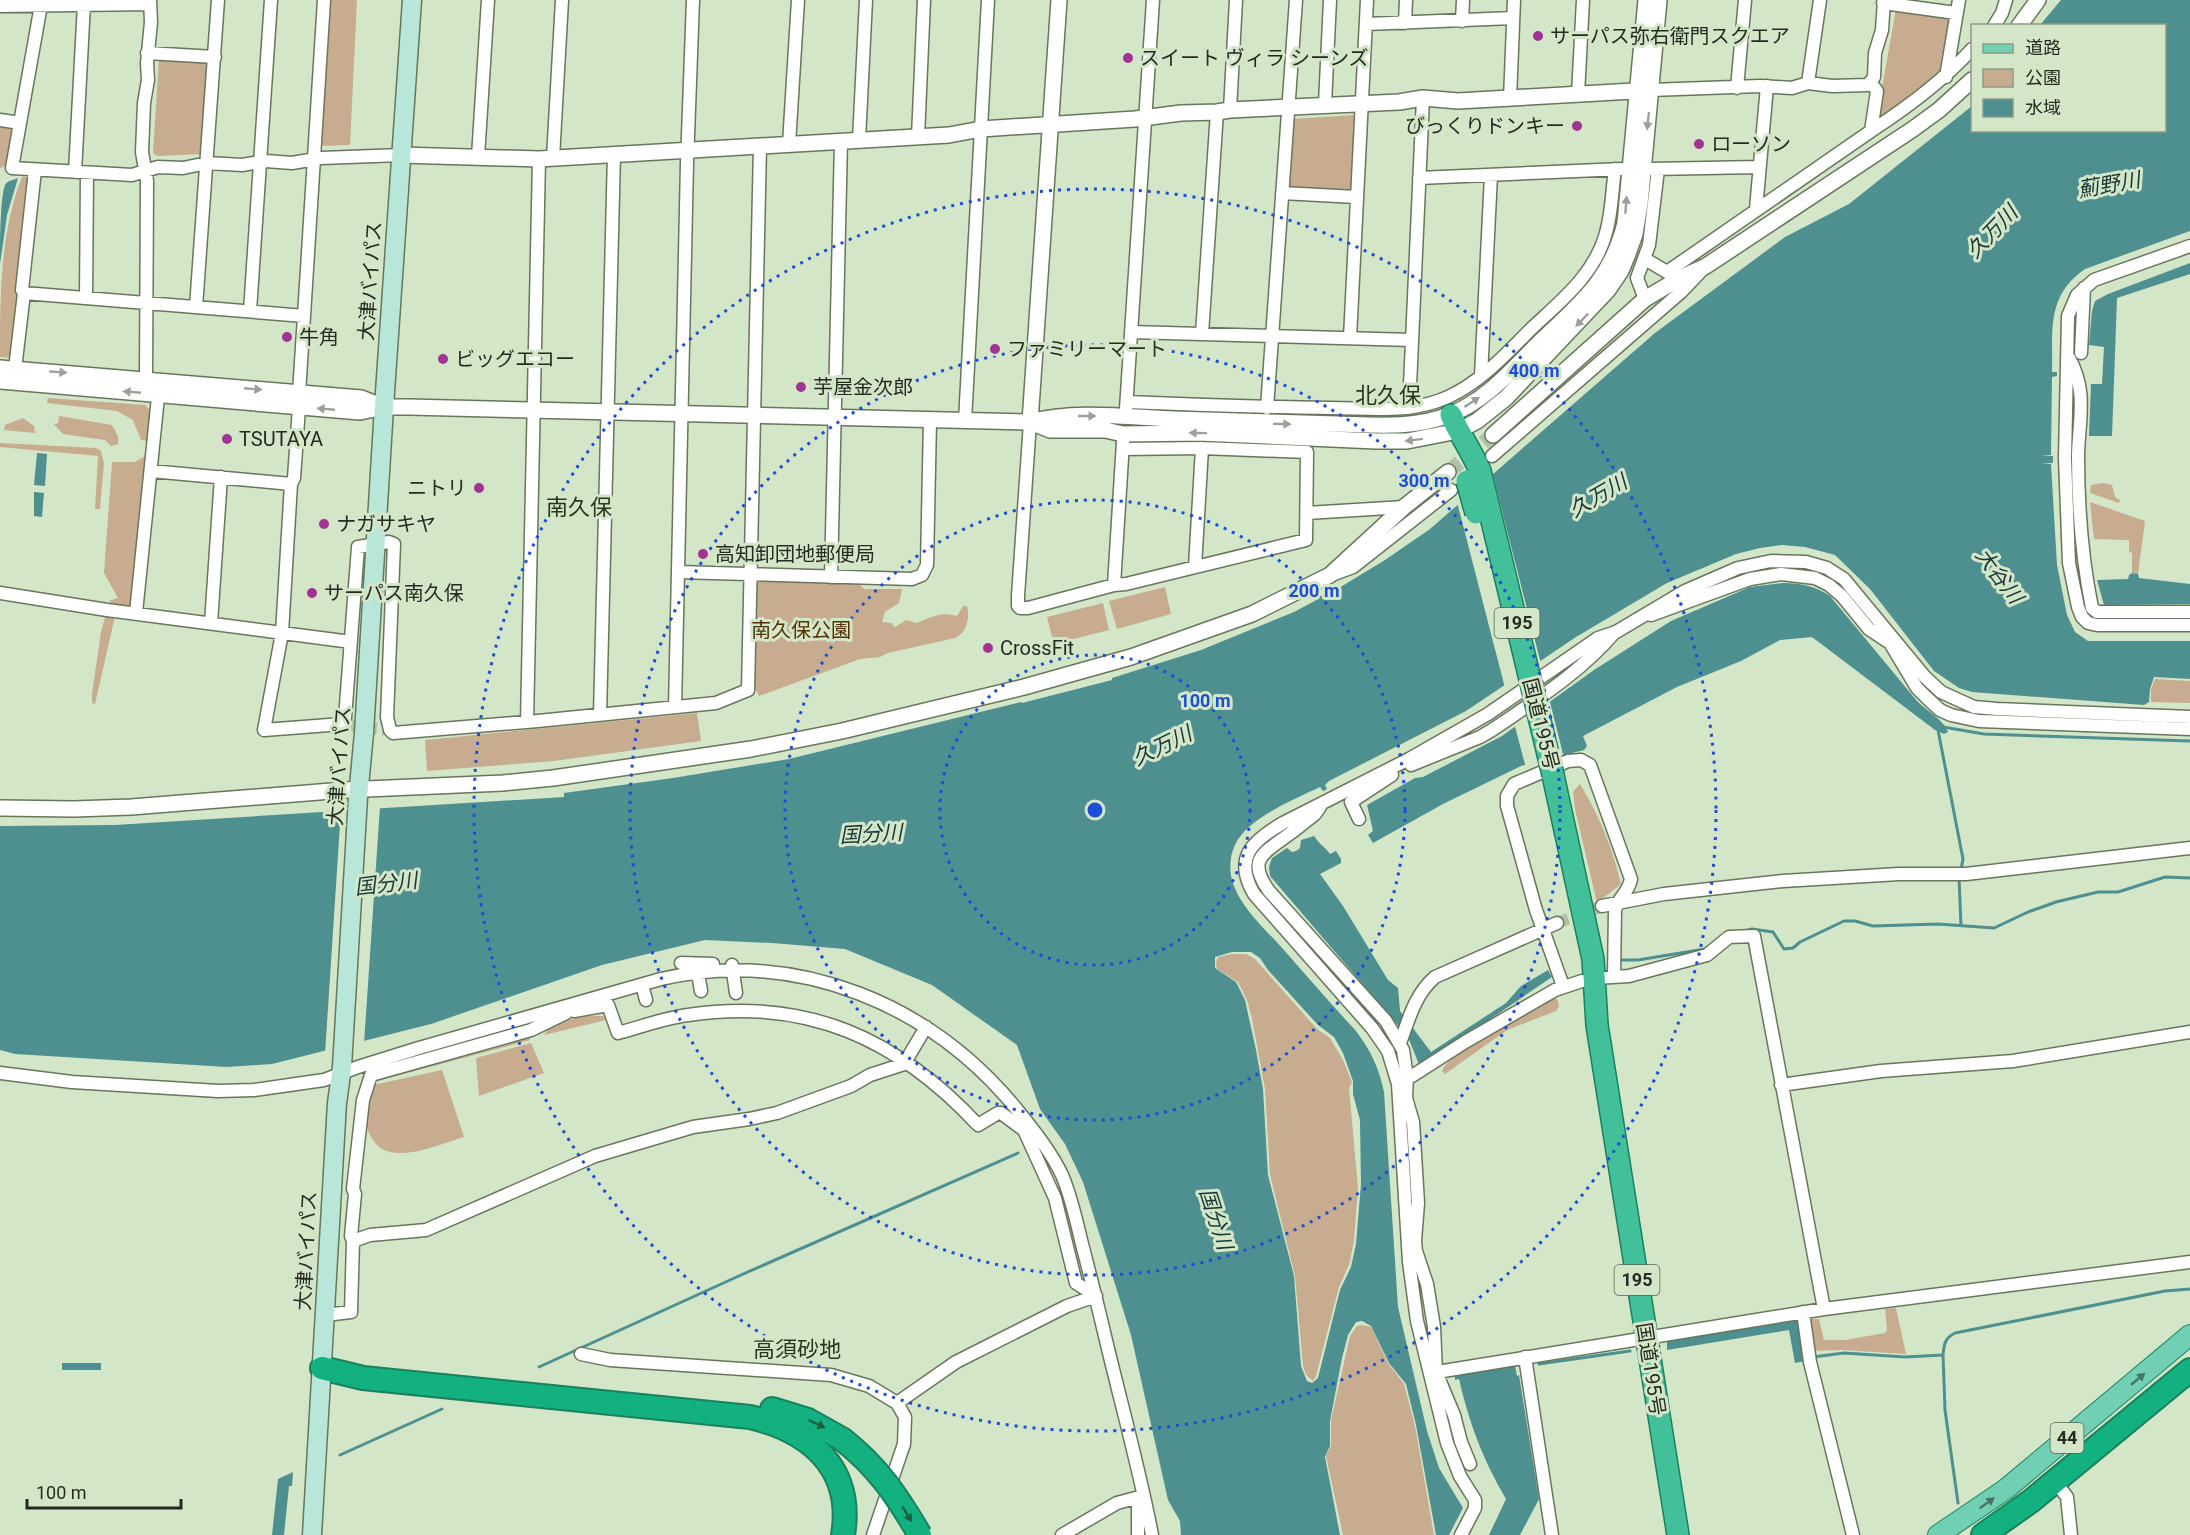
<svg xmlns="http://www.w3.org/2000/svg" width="2190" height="1535" viewBox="0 0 2190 1535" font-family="Roboto,'Noto Sans JP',sans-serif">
	<rect width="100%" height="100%" fill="#d4e6c8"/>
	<!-- green -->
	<path fill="#c7ac8f" d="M328 0H357L350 145 319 146Z
		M1896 9 1947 17 1950 22 1941 72 1882 119 1877 116Z
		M159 58 206 61 209 64 203 154 157 156 153 153Z
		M1355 115 1352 189 1349 192 1291 190 1287 187 1291 119Z
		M0 125 12 128 13 131 7 165 0 168Z
		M22 177H26L29 180 16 293 15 342 12 358 0 357C0 297 0 233 22 177Z
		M48 398 145 405 151 411 147 441 141 440 133 420 117 411 47 403Z
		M59 416 112 425 118 436V444L111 446 105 440 63 434 54 424 58 423Z
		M23 418 34 426 35 433 4 430 5 425Z
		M0 443 96 448 101 451 104 463 100 509H95L98 456 0 447Z
		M147 455 131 610 116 609 109 601 118 598 104 573 112 462H135Z
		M2103 483 2112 485 2115 497 2120 500 2119 503 2090 493 2091 485Z
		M2090 502 2145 521 2138 574 2132 573V553L2129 552V540L2094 539Z
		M769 580 859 583 864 589H902L899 603 885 612 882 622 891 623 895 627 906 620 917 623C932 617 940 611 957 616L963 606H967C970 618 967 632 955 638L888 653 880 657 860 659 759 696 753 684 755 585 758 582Z
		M1165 587 1171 614 1117 629 1109 601Z
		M1103 603 1109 630 1054 644 1047 617Z
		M106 614 115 616 95 704 92 703V694L101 632Z
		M2155 679 2190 681V703L2151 702V689Z
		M697 713 701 741 554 761 427 771 425 740Z
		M1580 784C1599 815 1613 849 1621 884L1597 903 1575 809 1573 792Z
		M1232 954H1246L1255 959 1317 1029 1330 1038 1343 1060 1352 1082 1349 1088 1358 1188 1354 1241 1349 1265 1339 1287 1316 1376 1313 1381 1306 1375 1303 1366 1295 1276 1270 1175 1265 1089 1252 1019 1247 1000 1238 982 1217 969 1216 962 1218 957Z
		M1551 997 1557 999 1559 1006 1556 1011 1507 1030 1445 1074 1442 1071C1446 1054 1532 1008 1551 997Z
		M585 1016H603L606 1020 544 1035C553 1021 570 1020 585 1016Z
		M528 1037 530 1040 374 1082V1079L485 1047Z
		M531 1043 544 1073 479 1096 476 1058Z
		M442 1070 464 1137C440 1144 395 1165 376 1144 372 1139 368 1133 367 1127 366 1114 371 1098 373 1085Z
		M1896 1308 1906 1354 1841 1350 1812 1351 1808 1319H1819L1824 1340H1845L1885 1333 1887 1330 1885 1309Z
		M1362 1325 1371 1327 1388 1363 1404 1384 1415 1426 1434 1535H1343L1326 1456 1331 1446V1420L1350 1336 1357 1326Z"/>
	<!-- water -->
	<path fill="#4e8f90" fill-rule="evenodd" d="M2061 0H2190V231L2085 269C2046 296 2053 330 2052 372H2057V376L2052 377 2051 455 2042 456H2053V463H2042L2051 464 2057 565 2067 615 2075 632 2088 641H2190V679L2154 677 2150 689 2149 702 2144 705 1972 692 1959 688 1934 671 1870 589 1835 555 1805 547 1782 545 1760 548 1736 554 1667 583 1576 637 1466 711 1329 781 1325 785 1327 789 1323 791 1320 787C1295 799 1247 818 1235 845 1230 855 1229 869 1232 880 1239 906 1265 929 1283 949 1307 976 1331 1004 1356 1031 1371 1051 1379 1068 1384 1092L1398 1307 1427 1431 1439 1468 1463 1508 1449 1535H1436L1416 1425 1406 1384 1389 1363 1371 1326 1362 1321 1356 1322 1348 1335 1342 1358 1330 1421V1446L1325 1457 1340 1535H1181L1180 1521 1168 1500 1131 1335 1083 1182 1065 1144 1040 1109 1017 1045 932 985 845 949 772 943 705 940 602 965 431 1024 272 1064 227 1067 15 1054 0 1050V826L115 825 564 797V793L673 778 789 759 1021 702 1022 703 1112 680V678L1201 650 1294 612 1339 588 1385 560 1430 529 1655 333 1785 237 1849 204 1972 106V130H2164V26L2040 25ZM1232 952H1251L1260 958 1268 970 1318 1025 1334 1037 1343 1053 1353 1081V1094L1360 1120 1361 1184 1356 1244 1351 1267 1340 1290 1318 1378 1312 1383 1307 1381 1301 1366 1294 1276 1268 1175 1263 1089 1256 1050 1245 1000 1236 982 1215 968V957Z
		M18 178 7 215 0 264C0 247 0 198 5 185 7 181 13 180 18 178Z
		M2190 263V274L2117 298 2112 436H2089L2091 384H2102L2104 347 2089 345 2092 311 2095 301 2108 294Z
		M37 453 47 454 45 486 34 485Z
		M34 492 44 493 42 517 34 516Z
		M2132 573 2138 574 2139 578 2190 584V604L2104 605 2097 580 2128 579 2129 575Z
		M1783 583C1801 583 1815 586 1830 596L1917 701C1928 712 1942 718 1948 732L1944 734 1935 730 1812 637 1780 640 1741 661 1677 687 1583 736 1587 746 1584 750 1521 766 1443 804 1373 843 1368 835 1373 831 1367 805 1415 778 1423 777 1502 736 1594 670 1671 621 1750 587Z
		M1314 836C1319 844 1326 848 1330 854L1336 851 1341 859V863L1320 874 1343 906 1388 980 1398 988 1400 1011 1431 1052 1506 1003 1521 986 1548 970 1552 977 1420 1067 1408 1037 1270 876 1269 867 1272 858 1287 848 1292 852 1296 851 1300 848 1301 840Z
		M1796 1318 1802 1321 1806 1361 1795 1363 1789 1330 1667 1350V1341Z
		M62 1363H101V1370H62Z
		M1515 1365 1517 1376 1519 1375 1539 1499 1520 1535H1489L1506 1499C1483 1460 1469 1423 1459 1379L1455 1380V1375Z
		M293 1472 292 1486H289L284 1535H272L278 1479Z"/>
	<!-- pier -->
	<path fill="#d4e6c8" d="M1492 471 1541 664 1505 688 1457 502Z
		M1549 698 1564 758 1526 768 1514 723Z
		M380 806 364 1044 325 1054 341 809Z"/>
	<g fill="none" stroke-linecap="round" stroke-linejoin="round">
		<!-- stream -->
		<path stroke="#4e8f90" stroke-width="3" d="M1943 727 1984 734 2190 741
			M1938 730 1963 859 1961 870
			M1959 877 1961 926
			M1744 931 1752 929 1773 932 1784 949 1793 948 1800 942 1844 921H1855L1873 926 1938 924 1994 928 2028 912 2056 902 2098 892H2118L2165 877 2190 878
			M1618 960H1638L1705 949 1709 946
			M1943 1355 1945 1410 1958 1503
			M1813 1357 1844 1353 1905 1357 1943 1355C1944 1344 1945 1338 1955 1333L2165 1291 2190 1289
			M1539 1364 1630 1351
			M539 1367 741 1275 1018 1153
			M340 1455 442 1409"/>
		<!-- minor-tunnel -->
		<path stroke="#b1c1a6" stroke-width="12" stroke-dasharray="12 6" stroke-linecap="butt" d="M347 725 384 730
			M1557 923 1602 906"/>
		<!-- tertiary-tunnel -->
		<path stroke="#b1c1a6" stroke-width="15" stroke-dasharray="15 8" stroke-linecap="butt" d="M1448 472 1493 435"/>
		<!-- minor casing -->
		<g stroke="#67765c" stroke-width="15">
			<path id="minor" d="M1883 3 1956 13
				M41 5 12 168 132 175 158 167 183 168 207 163 242 165 266 161 292 163 321 158 401 155
				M0 6 150 4
				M1462 21 1463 0
				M1405 23 1406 0
				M1366 24 1513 18
				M1994 26 2002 13 2006 0
				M147 53 215 57
				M1946 77 1959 0
				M1808 83 1820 0
				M1737 88 1745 0
				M1651 90 1760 86 1792 88 1808 83 1832 86 1868 85 1874 77 1875 53 1882 30 1884 0
				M1578 94 1583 0
				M1510 99 1514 0
				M1325 104 1330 0
				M1230 110 1236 0
				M0 120 20 123
				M1871 131C1908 107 1942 82 1972 49
				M918 137 924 0
				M859 140 866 0
				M789 144 798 0
				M478 157 488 0
				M553 158 562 0
				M1651 169 1759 167
				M35 170 22 290 24 293 304 316 324 0
				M75 172 84 4
				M1419 178 1622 169
				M1282 193 1356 197
				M1756 209 1767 86
				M2190 246 2094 280 2077 295 2068 316 2065 458 2069 563 2078 607 2082 617 2088 623 2097 625H2190
				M1645 259 1667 272 1871 131 1877 91 1871 83
				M86 298 87 173
				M1645 299 1637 278 1649 245 1658 169
				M196 307 218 0
				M250 311 271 0
				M1131 332 1412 340
				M1202 334 1217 112
				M1350 338 1367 0
				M2081 353 2084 288
				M2068 356C2088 390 2079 418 2078 455 2078 505 2082 559 2092 608L2097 612H2190
				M15 369 24 293
				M1481 376 1491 175
				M146 379 147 181 142 152 144 103 148 80 147 63 151 22 150 0
				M299 393 304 316
				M1127 402C1195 405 1263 407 1331 408 1371 408 1411 414 1448 397 1481 382 1507 353 1532 328 1562 300 1595 274 1606 233 1612 212 1612 190 1615 169
				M1267 408 1296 0
				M1409 408 1423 98
				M1126 409 1153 0
				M965 421 988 0
				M1030 422 1018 596V606L1020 608H1028L1114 585 1126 584 1306 540 1307 452 1202 448 1123 449
				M1492 456 1681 292 1702 270
				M151 471 291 484 282 633 264 730 342 724 345 718 358 547 389 542 394 544 387 717 390 730 393 733 538 721 716 703 748 690 760 146
				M291 484 294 478 299 407
				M1307 513 1404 507
				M1195 567 1202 448
				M678 572 912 579 922 575 927 565 930 420
				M1334 574 1353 567 1451 490
				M831 577 841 141
				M1114 585 1123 442
				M0 593 107 610 351 642
				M136 613 159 387
				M1651 615 1750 579 1781 574 1815 578 1829 585 1842 596 1869 629 1890 643 1917 688 1926 697 1940 710 1951 715 1979 721 2190 729
				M211 623 221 477
				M675 707 687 163 693 0
				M600 715 614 154
				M527 722 539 159
				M1411 765 1480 737 1492 730C1536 700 1580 673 1615 632
				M1320 807 1315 814C1306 821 1297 829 1288 835 1264 853 1246 859 1269 891L1386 1021 1403 1050 1407 1077 1406 1098 1413 1122 1418 1203 1415 1241 1416 1251 1427 1284 1434 1327 1436 1372 1454 1415 1461 1442 1470 1464
				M1359 819 1351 802 1392 775
				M1602 906 1664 894 1783 881 1899 874H1966L2190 848
				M681 963 713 964
				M732 965 736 993
				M698 973 701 991
				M1595 978 1629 976 1707 955 1729 937 1754 936 1824 1309
				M642 985 646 1000
				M1563 986 1536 910 1507 806V796L1514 784 1568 761 1581 760 1590 765 1631 879C1628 894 1619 896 1615 910L1614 977
				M574 1011 608 1005 618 1033C641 1027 664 1018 688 1015 807 997 898 1039 978 1125L998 1113H1001L1024 1130
				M1400 1043C1409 1019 1415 994 1435 977L1557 923
				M0 1073 72 1082 218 1091 254 1090 324 1080 358 1067 419 1048 661 979C798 948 932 1004 1019 1112 1035 1132 1051 1152 1062 1175 1071 1196 1076 1219 1081 1240 1089 1271 1097 1302 1104 1332 1120 1400 1139 1467 1152 1535
				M1407 1077 1412 1076 1465 1042 1555 990 1582 981
				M1781 1085 1881 1071 2013 1061 2190 1032
				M1030 1126 1024 1130 1055 1198 1076 1283 1096 1296
				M353 1241 351 1236 355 1194 353 1189 363 1100 371 1075 531 1030 566 1013
				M1803 1312 1810 1362 1853 1535
				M325 1315 351 1312 353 1241 370 1235 426 1230 595 1156 693 1127 749 1119 777 1113 851 1086 870 1075 904 1064 926 1027
				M581 1354 610 1360 831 1375 869 1386 897 1403 905 1417 904 1444 873 1535
				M1525 1357 1552 1535
				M1431 1373 1824 1309 2190 1262
				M897 1403 956 1362 1067 1306 1096 1296
				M2061 1489 2067 1497 2071 1535
				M1062 1535 1117 1503 1143 1496
				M1138 1535V1506L1143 1496
				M1461 1535 1475 1508V1500L1460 1476 1447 1443 1417 1321 1409 1262 1398 1084 1388 1051 1372 1028 1254 894C1233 858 1252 841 1283 823L1409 759 1488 714 1598 638 1616 632 1685 591 1738 568 1771 561 1806 562 1827 568 1844 579 1925 677 1941 692 1974 707 1997 709 2190 717"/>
		</g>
		<!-- tertiary casing -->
		<g stroke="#67765c" stroke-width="18">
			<path id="tertiary" d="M2019 26 2038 0
				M401 155 539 159 949 135 981 129 1135 119 1181 113 1217 112 1230 110 1399 102 1423 98 1458 101 1651 90
				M0 368 361 398 384 407
				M0 381 360 412 384 407H409L1030 422C1074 410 1128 417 1174 419 1228 421 1283 422 1337 424 1375 425 1412 429 1449 415 1487 401 1515 366 1543 339 1583 301 1611 279 1625 223L1646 0
				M1030 422 1050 430H1105L1123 434 1199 433 1376 441H1407L1458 431 1477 421 1506 398 1608 290 1621 271 1628 254 1635 234 1640 204 1659 0
				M1030 422 1059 0
				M1493 435 1645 299 1680 278 1706 266 1913 129 1939 110 1972 80
				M0 808 74 809 131 807 344 790 503 783 553 778 751 749 842 731 1024 687 1131 657 1252 614 1330 575 1404 507 1448 472"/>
		</g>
		<!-- secondary casing -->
		<g stroke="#67765c" stroke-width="21">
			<path id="secondary" d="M312 1535 337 1103 342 1067 358 797 364 733 384 407 412 0"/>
		</g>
		<!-- primary casing -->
		<g stroke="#19815e" stroke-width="22">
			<path id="primary" d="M1938 1535 2006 1489 2190 1335"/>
		</g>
		<!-- trunk casing -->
		<g stroke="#19815e" stroke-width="24">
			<path id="trunk" d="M1451 415C1459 434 1472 451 1480 471
				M1553 775 1593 959 1597 1025 1678 1535"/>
		</g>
		<!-- motorway casing -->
		<g stroke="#19815e" stroke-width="26">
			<path id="motorway" d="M322 1368 363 1378 750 1417C810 1431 854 1468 843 1535
				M772 1409 808 1420 842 1439
				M1983 1535 2031 1501 2190 1370"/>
		</g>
		<!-- minor -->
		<use href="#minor" stroke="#fff" stroke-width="12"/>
		<!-- tertiary -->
		<use href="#tertiary" stroke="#fff" stroke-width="15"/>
		<!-- secondary -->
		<use href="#secondary" stroke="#b8e7d9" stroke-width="18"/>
		<!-- primary -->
		<use href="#primary" stroke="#71d0b3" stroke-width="20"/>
		<!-- trunk -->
		<use href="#trunk" stroke="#42c09a" stroke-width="21"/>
		<!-- motorway -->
		<use href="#motorway" stroke="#13b080" stroke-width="22"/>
		<!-- trunk-bridge casing -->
		<g stroke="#19815e" stroke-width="24" stroke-linecap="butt">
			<path id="trunk-bridge" d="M1480 471 1553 775
				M1467 481 1476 513"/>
		</g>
		<!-- motorway-bridge casing -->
		<g stroke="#19815e" stroke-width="26" stroke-linecap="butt">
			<path id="motorway-bridge" d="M842 1439C878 1467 897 1496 920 1535"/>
		</g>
		<!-- trunk-bridge -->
		<use href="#trunk-bridge" stroke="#42c09a" stroke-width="21"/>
		<!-- motorway-bridge -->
		<use href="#motorway-bridge" stroke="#13b080" stroke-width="22"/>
	</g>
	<!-- one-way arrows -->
	<defs><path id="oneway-solid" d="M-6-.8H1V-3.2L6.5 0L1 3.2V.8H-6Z" transform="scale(1.5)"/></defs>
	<g fill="#9ca09b">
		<use href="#oneway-solid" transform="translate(1648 121) rotate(96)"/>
		<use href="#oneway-solid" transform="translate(1626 205) rotate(-85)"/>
		<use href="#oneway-solid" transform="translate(1582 320) rotate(134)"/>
		<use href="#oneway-solid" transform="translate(58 372) rotate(4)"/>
		<use href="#oneway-solid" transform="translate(253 389) rotate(5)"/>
		<use href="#oneway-solid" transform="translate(132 392) rotate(-175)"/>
		<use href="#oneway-solid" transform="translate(1472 402) rotate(-33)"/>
		<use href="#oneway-solid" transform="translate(326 409) rotate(-175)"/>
		<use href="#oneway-solid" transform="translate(1087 416)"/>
		<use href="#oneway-solid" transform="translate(1282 424) rotate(1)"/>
		<use href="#oneway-solid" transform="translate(1198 433) rotate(-179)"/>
		<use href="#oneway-solid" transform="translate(1414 440) rotate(173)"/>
	</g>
	<g fill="#477562">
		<use href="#oneway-solid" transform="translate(2138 1379) rotate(-40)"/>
		<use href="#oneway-solid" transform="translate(1987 1503) rotate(-36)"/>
	</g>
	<g fill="#1d6046">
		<use href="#oneway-solid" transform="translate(817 1424) rotate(25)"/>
		<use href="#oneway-solid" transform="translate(907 1514) rotate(59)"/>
	</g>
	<!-- distance rings -->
	<g fill="none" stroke="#1d4ed8" stroke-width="3" stroke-dasharray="3 6">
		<circle cx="1095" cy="810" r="155"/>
		<circle cx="1095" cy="810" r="310"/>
		<circle cx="1095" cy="810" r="465"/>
		<circle cx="1095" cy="810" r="621"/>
	</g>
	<!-- markers -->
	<g fill="#a03393" stroke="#d4e6c8" stroke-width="2">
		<circle cx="1538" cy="36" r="6"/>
		<circle cx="1128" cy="58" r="6"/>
		<circle cx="1577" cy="126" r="6"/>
		<circle cx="1699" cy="144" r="6"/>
		<circle cx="287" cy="337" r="6"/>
		<circle cx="995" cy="349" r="6"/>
		<circle cx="443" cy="359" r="6"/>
		<circle cx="801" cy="387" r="6"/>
		<circle cx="227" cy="439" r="6"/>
		<circle cx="479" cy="488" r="6"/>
		<circle cx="324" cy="524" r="6"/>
		<circle cx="703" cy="554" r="6"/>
		<circle cx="312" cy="593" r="6"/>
		<circle cx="988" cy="648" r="6"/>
	</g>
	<g text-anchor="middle" stroke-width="6" stroke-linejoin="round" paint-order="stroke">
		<!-- shield labels -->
		<g fill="#d4e6c8" stroke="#596352" stroke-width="1.5">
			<rect x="1494.5" y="608" width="45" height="30" rx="4.5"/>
			<rect x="1614.5" y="1265" width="45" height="30" rx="4.5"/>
			<rect x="2050.5" y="1423" width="33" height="30" rx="4.5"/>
		</g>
		<g font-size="18" font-weight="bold" fill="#242b20">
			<text x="1517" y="629">195</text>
			<text x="1637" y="1286">195</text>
			<text x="2067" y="1444">44</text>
		</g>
		<!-- poi labels -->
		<g font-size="20" fill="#242b20" stroke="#d4e6c8" text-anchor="start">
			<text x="1550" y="43">サーパス弥右衛門スクエア</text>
			<text x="1140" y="65">スイート ヴィラ シーンズ</text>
			<text x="1565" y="133" text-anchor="end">びっくりドンキー</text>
			<text x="1711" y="151">ローソン</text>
			<text x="299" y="344">牛角</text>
			<text x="1007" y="356">ファミリーマート</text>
			<text x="455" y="366">ビッグエコー</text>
			<text x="813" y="394">芋屋金次郎</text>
			<text x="239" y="446">TSUTAYA</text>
			<text x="467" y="495" text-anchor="end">ニトリ</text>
			<text x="336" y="531">ナガサキヤ</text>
			<text x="715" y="561">高知卸団地郵便局</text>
			<text x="324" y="600">サーパス南久保</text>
			<text x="1000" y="655">CrossFit</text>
		</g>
		<!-- street labels -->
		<g font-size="20" fill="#242b20" stroke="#d4e6c8">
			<text transform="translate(370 281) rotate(-86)" y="7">大津バイパス</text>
			<text transform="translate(1541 724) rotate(76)" y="7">国道195号</text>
			<text transform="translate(339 766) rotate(-86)" y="7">大津バイパス</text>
			<text transform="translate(306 1251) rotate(-87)" y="7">大津バイパス</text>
			<text transform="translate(1651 1369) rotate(81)" y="7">国道195号</text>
		</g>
		<!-- park labels -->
		<g font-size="20" fill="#523000" stroke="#d4e6c8">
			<text x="801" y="637">南久保公園</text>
		</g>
		<!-- water labels -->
		<g font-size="21" font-style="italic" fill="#163737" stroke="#d4e6c8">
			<text transform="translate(2109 185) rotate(-10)" y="7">薊野川</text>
			<text transform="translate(1992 232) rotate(-46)" y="7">久万川</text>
			<text transform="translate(1598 496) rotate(-30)" y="7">久万川</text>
			<text transform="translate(1999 576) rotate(53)" y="7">大谷川</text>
			<text transform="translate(1162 746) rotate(-26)" y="7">久万川</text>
			<text transform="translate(871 834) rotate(-3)" y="7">国分川</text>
			<text transform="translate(386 884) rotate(-7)" y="7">国分川</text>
			<text transform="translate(1216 1219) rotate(72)" y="7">国分川</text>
		</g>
		<!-- quarter labels -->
		<g font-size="22" fill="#28361e" stroke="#d4e6c8">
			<text x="1388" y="403">北久保</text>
			<text x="579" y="515">南久保</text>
			<text x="797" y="1357">高須砂地</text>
		</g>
	</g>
	<circle cx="1095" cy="810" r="9" fill="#1d4ed8" stroke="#d4e6c8" stroke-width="3"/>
	<g font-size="18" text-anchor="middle" font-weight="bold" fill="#1d4ed8" stroke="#d4e6c8" stroke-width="6" stroke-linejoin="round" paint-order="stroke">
		<text x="1534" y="377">400 m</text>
		<text x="1424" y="487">300 m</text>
		<text x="1314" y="597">200 m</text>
		<text x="1205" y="707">100 m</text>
	</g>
	<!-- legend -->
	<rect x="1971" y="24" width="195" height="108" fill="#d4e6c8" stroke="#8e9b85" stroke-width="1.5"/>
	<rect x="1983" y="44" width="30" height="9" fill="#71d0b3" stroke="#8e9b85" stroke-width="1.5"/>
	<text x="2025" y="54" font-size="18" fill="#242b20">道路</text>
	<rect x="1983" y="69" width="30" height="18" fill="#c7ac8f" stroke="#8e9b85" stroke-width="1.5"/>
	<text x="2025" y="84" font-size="18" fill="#242b20">公園</text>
	<rect x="1983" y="99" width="30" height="18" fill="#4e8f90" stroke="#8e9b85" stroke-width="1.5"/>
	<text x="2025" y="114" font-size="18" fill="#242b20">水域</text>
	<!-- scale -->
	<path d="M27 1499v9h154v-9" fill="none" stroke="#242b20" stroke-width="3"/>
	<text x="36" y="1499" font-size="18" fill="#242b20" stroke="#d4e6c8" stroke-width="4.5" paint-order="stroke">100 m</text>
</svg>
